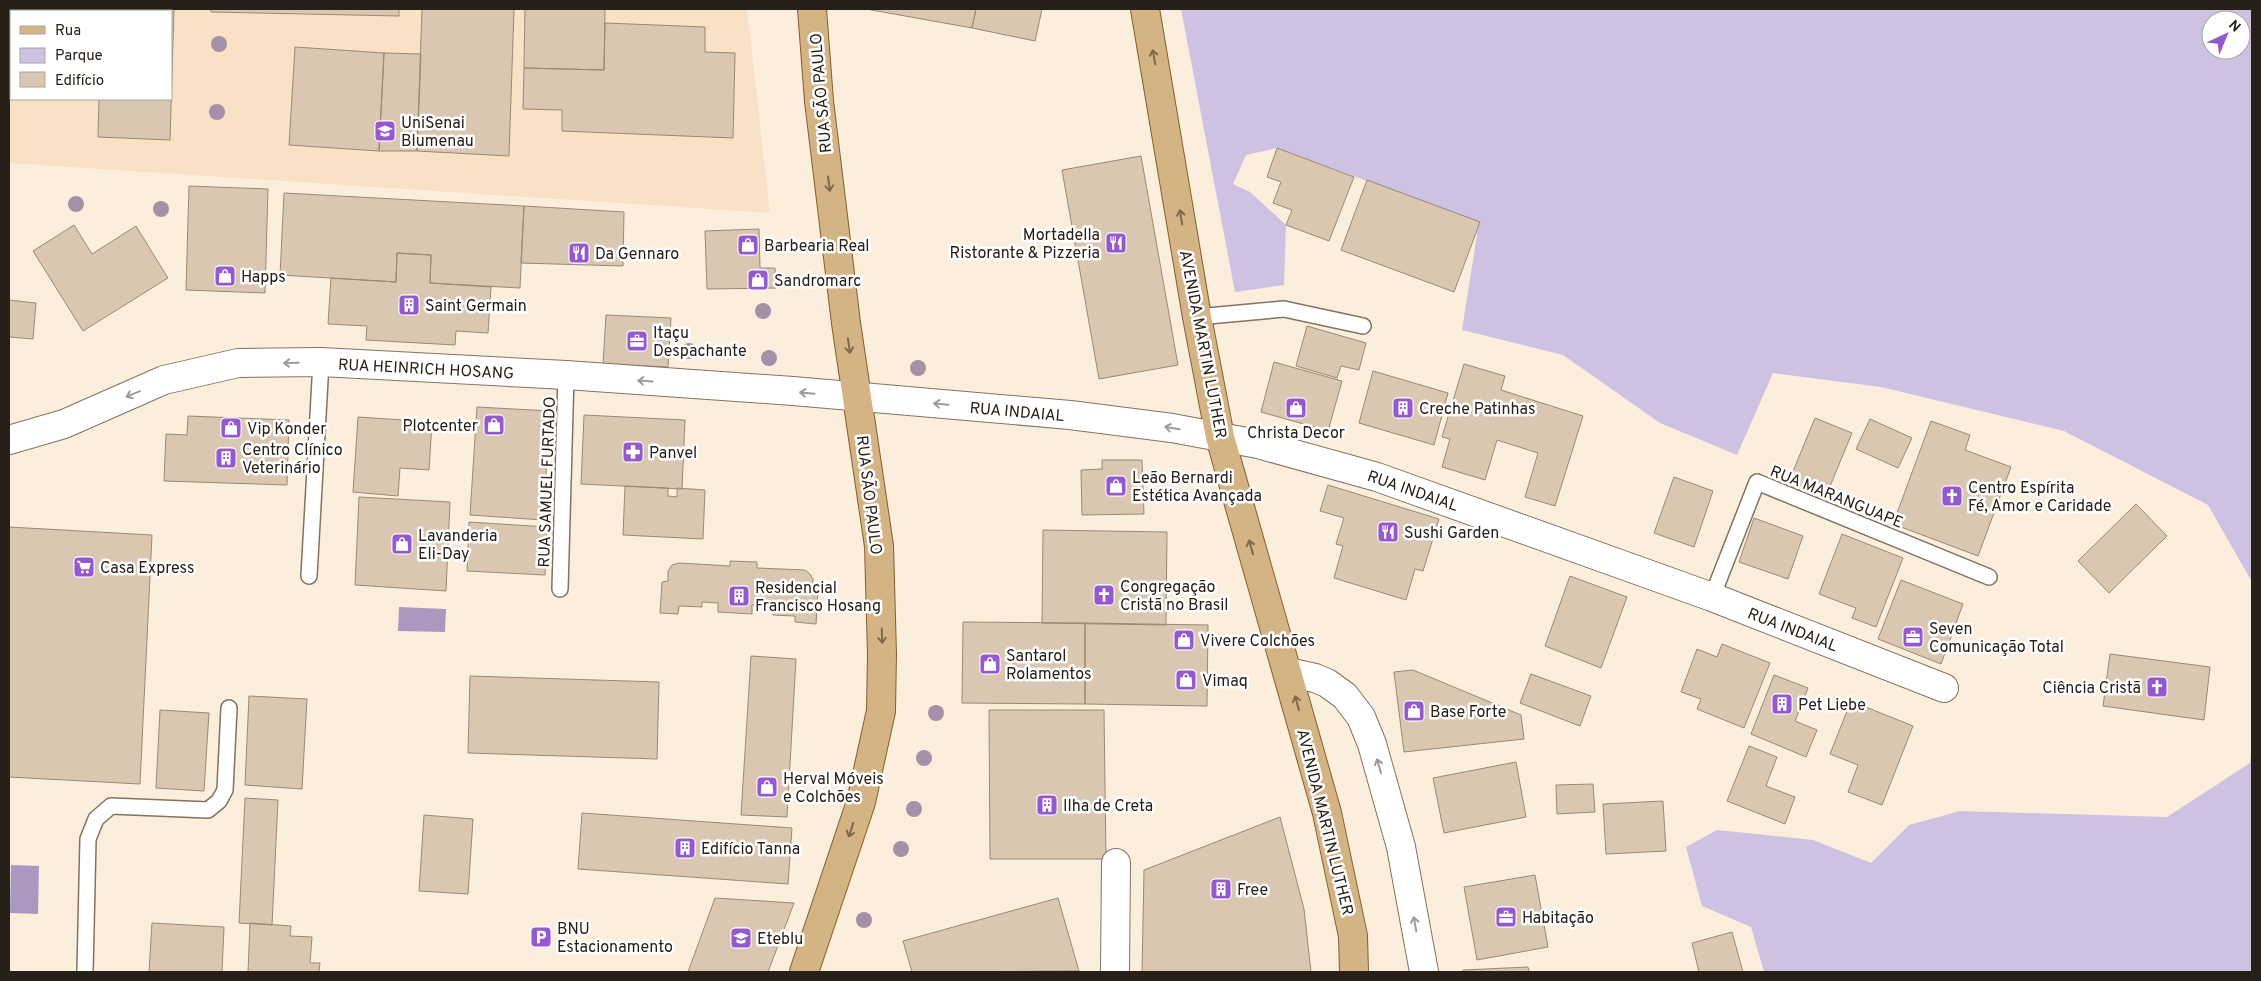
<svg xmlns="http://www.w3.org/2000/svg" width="2261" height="981" viewBox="0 0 2261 981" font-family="Overpass,sans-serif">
	<rect width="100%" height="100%" fill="#fceedd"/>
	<!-- built -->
	<path fill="#f8e1c5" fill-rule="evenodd" d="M9 9H747L770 213 9 163ZM11 11H171V99H11Z"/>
	<!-- green -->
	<path fill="#cfc1e1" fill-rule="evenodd" d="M1181 9H2252V582L2208 505 2064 431 1881 387 1773 373 1737 455 1660 423 1563 355 1462 330 1479 222 1277 148 1246 155 1233 184 1250 192 1286 225 1284 285 1235 292ZM2211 20H2241V50H2211Z
		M2252 738V972H1764L1751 927 1702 906 1686 847 1717 830 1813 840 1871 863 1909 825 1960 811 2167 817 2250 763Z"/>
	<!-- water -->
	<path fill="#ab98c1" d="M399 607 446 609 445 632 398 631Z
		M11 865 39 866 38 914 10 913Z"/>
	<!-- building -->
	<path fill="#d9c7b2" stroke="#9a8975" d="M9 9H35V11H11L10 96Z
		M101 9H174L170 140 98 137 99 99H171V11H101Z
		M211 9H399V16L211 12Z
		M422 9H514L509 156 417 151Z
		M525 9H605L604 70 524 68Z
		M866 9H976L972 28Z
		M976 9H1042L1035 41 972 28Z
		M605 23 705 27V52L735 53 733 138 562 131V110L523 109 524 68 604 70Z
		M295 47 384 53 379 151 289 145Z
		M384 53 421 54 417 151H379Z
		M1277 148 1354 177 1329 241 1286 225 1292 210 1273 203 1281 182 1267 177Z
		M1141 156 1178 365 1099 379 1062 170Z
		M1367 180 1480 222 1454 292 1341 250Z
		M189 186 268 189 265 293 186 290Z
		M284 193 524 206 520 288 430 283 431 255 397 253 396 282 280 275Z
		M524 206 624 212 623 266 521 263Z
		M74 225 92 254 136 226 168 278 83 331 33 251Z
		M759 229 760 268H775L776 288 707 289 705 231Z
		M397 253 431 255 430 283 491 287 488 333 456 331 455 345 366 340 367 326 328 324 331 278 396 282Z
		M9 300 36 303 33 339 9 337Z
		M606 315 671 318 668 367 603 364Z
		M1307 326 1366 343 1359 370 1341 366 1337 378 1296 366Z
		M1274 362 1342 381 1328 431 1261 412Z
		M1464 364 1505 376 1501 390 1583 416 1555 506 1525 497 1538 453 1497 440 1485 480 1442 467 1450 439 1442 437Z
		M1373 371 1448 393 1434 445 1359 423Z
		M477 407 550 411 543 520 470 515Z
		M584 415 685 420 682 489 581 484Z
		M188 416 289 420 287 485 164 481 166 434 187 435Z
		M358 417 432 422 429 470 400 468 398 496 353 492Z
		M1815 418 1852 433 1826 496 1789 481Z
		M1870 419 1912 438 1898 468 1856 449Z
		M1931 421 1970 435 1965 450 2011 467 1978 556 1893 524Z
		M1102 460H1142L1144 514 1082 515 1081 470 1102 469Z
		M1674 477 1713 491 1694 547 1654 533Z
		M1328 485 1439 519 1423 571 1415 569 1406 600 1334 578 1343 546 1336 544 1344 518 1320 511Z
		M625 486 668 488V496L677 497V488L705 490 703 539 623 535Z
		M359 497 450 502 446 591 355 585Z
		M2136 504 2167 536 2109 593 2078 561Z
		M1754 518 1803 536 1788 579 1739 562Z
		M469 522 547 527 545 575 467 571Z
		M9 527 152 535 140 784 9 777Z
		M1043 530 1167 532 1166 625 1042 623Z
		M1842 534 1903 558 1876 627 1852 618 1856 608 1819 594Z
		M730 561 757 562V568L805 570 810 574 813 579 812 590 818 591 816 624 795 622V616L773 615V606L752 605V614L718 612V603L702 602V607L679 606 678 614 660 613 662 582 668 581V571L672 565 679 563 730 566Z
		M1570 576 1627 597 1601 668 1545 646Z
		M1901 580 1963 604 1941 664 1878 639Z
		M963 622 1085 623V704L962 703Z
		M1085 623 1208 625 1207 706 1085 704Z
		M1722 644 1770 663 1744 728 1697 709 1701 699 1681 692 1697 649 1717 657Z
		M2110 654 2210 667 2204 720 2103 706Z
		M751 656 796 659 787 817 741 815Z
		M1413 670 1521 715 1524 739 1404 752 1394 672Z
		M1531 674 1591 696 1580 726 1520 703Z
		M1774 675 1808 688 1795 721 1817 730 1806 757 1751 734Z
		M470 676 659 682 657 759 468 753Z
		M249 696 307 699 302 789 245 785Z
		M1851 701 1913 726 1882 805 1848 792 1858 765 1830 754Z
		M160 710 209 713 204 791 156 788Z
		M989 710H1104L1106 859H990Z
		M1749 746 1777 757 1766 786 1795 797 1785 824 1727 801Z
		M1516 762 1526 817 1444 833 1433 778Z
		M1593 784 1595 812 1557 814 1556 785Z
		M245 798 278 800 272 925 239 923Z
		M1663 801 1666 851 1606 854 1603 804Z
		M582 813 792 828 788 884 578 869Z
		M424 815 473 819 468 894 419 891Z
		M1280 817 1304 909 1311 972H1142L1144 870Z
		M1535 875 1548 947 1477 960 1464 887Z
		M715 898 794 903 768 972H688Z
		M1058 898 1079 971 912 972 903 941Z
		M152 923 224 927 222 972H149Z
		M250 923 291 926 290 936 312 937 310 963H320L319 972H248Z
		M1732 932 1743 972H1699L1692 943Z
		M1528 967 1529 972H1463V970Z"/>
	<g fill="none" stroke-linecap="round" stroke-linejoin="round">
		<!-- lane casing -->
		<g stroke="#837360" stroke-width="18">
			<path id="lane" d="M1197 317 1284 309 1363 326
				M309 576 321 362
				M560 589 566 375
				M1712 597 1757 482 1989 577
				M85 972 88 839 96 819 111 806 208 810 219 801 225 790 229 708"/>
		</g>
		<!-- street casing -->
		<g stroke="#837360" stroke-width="30">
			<path id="street" d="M1220 437 1258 444 1377 477 1712 597 1944 688
				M1288 672 1315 678 1327 683 1345 696 1361 717 1372 744 1401 847 1424 972
				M1115 972 1116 863"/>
		</g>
		<!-- secondary casing -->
		<g stroke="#837360" stroke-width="30">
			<path id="secondary" d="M9 440 64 424 164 380 238 363 321 362 566 375 793 391 1070 415 1172 428 1220 437"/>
		</g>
		<!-- primary casing -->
		<g stroke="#855f2a" stroke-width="30">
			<path id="primary" d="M1145 9 1197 317 1220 437 1327 813 1353 936 1354 972
				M804 972 861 802 881 711 882 654 879 546 846 323 819 101 812 9"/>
		</g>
		<!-- lane -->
		<use href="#lane" stroke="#fff" stroke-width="15"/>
		<!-- street -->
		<use href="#street" stroke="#fff" stroke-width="28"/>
		<!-- secondary -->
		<use href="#secondary" stroke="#fff" stroke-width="28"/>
		<!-- primary -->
		<use href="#primary" stroke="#d4b385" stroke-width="28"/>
	</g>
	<!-- trees -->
	<g fill="#a590a7">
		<circle cx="219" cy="44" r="8"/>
		<circle cx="217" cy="112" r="8"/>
		<circle cx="76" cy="204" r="8"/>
		<circle cx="161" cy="209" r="8"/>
		<circle cx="763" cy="311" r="8"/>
		<circle cx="689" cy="351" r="8"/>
		<circle cx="769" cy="358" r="8"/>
		<circle cx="918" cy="368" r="8"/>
		<circle cx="936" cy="713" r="8"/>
		<circle cx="924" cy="758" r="8"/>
		<circle cx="914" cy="809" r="8"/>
		<circle cx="901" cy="849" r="8"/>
		<circle cx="864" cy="920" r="8"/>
	</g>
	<!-- one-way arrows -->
	<defs><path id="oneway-shaft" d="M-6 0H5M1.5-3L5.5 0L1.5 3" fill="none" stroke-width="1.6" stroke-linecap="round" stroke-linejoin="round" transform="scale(1.25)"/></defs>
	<g stroke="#7e6a4e">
		<use href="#oneway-shaft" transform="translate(1154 57) rotate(-100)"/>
		<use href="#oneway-shaft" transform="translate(829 184) rotate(83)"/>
		<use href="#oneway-shaft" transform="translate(1181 217) rotate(-99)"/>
		<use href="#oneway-shaft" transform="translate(849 346) rotate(82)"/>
		<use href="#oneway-shaft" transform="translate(1251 547) rotate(-106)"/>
		<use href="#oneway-shaft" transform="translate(882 636) rotate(88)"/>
		<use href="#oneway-shaft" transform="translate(1297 703) rotate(-105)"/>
		<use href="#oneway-shaft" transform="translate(851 830) rotate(108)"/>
	</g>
	<g stroke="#9e9b97">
		<use href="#oneway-shaft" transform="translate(291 363) rotate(179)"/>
		<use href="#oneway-shaft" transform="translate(645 381) rotate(-176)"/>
		<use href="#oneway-shaft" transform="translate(807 393) rotate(-175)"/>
		<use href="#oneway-shaft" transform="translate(133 394) rotate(157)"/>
		<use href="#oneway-shaft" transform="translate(941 404) rotate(-175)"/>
		<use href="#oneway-shaft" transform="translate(1172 428) rotate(-171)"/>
		<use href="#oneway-shaft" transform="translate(1379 766) rotate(-106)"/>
		<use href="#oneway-shaft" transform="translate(1415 924) rotate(-100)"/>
	</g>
	<!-- icons -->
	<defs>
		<g id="university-square" transform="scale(1.125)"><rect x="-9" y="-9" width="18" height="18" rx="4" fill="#9458cf" stroke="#fff"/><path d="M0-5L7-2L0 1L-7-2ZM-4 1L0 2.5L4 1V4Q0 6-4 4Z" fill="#fff"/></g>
		<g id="restaurant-square" transform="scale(1.125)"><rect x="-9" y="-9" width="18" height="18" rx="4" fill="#9458cf" stroke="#fff"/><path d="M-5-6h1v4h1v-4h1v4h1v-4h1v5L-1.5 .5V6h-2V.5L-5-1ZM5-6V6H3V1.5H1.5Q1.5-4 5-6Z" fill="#fff"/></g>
		<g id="shop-square" transform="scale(1.125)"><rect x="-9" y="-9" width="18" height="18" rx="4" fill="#9458cf" stroke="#fff"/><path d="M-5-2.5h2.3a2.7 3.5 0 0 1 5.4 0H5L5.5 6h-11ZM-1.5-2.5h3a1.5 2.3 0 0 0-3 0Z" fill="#fff"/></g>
		<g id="building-square" transform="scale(1.125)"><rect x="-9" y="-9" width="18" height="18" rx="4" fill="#9458cf" stroke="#fff"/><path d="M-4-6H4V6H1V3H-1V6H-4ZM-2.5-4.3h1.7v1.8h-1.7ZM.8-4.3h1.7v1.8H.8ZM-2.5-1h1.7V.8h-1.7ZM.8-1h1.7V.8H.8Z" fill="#fff"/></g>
		<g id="office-square" transform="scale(1.125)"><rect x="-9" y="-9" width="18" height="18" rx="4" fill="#9458cf" stroke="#fff"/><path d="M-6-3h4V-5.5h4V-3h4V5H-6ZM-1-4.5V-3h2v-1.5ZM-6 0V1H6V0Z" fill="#fff"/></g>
		<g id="pharmacy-square" transform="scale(1.125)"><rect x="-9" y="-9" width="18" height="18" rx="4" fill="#9458cf" stroke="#fff"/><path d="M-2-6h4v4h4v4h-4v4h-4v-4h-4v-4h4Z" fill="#fff"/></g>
		<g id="church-square" transform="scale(1.125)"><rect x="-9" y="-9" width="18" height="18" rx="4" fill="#9458cf" stroke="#fff"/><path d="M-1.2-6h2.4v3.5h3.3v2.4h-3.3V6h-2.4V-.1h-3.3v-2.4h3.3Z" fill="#fff"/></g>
		<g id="supermarket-square" transform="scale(1.125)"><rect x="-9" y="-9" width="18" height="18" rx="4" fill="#9458cf" stroke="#fff"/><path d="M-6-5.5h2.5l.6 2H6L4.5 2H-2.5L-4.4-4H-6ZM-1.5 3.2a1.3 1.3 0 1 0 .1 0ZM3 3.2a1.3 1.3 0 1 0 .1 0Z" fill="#fff"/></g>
		<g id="parking-square" transform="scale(1.125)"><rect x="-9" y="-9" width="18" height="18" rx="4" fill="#9458cf" stroke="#fff"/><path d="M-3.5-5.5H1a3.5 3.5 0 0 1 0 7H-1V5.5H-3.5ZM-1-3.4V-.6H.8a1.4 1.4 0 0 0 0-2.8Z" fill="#fff"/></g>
	</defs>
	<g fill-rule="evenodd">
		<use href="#university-square" x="385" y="131"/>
		<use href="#restaurant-square" x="1116" y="243"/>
		<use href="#shop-square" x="748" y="245"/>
		<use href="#restaurant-square" x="579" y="253"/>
		<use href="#shop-square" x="225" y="276"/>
		<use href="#shop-square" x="758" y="280"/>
		<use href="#building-square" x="409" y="305"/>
		<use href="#office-square" x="637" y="341"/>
		<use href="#shop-square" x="1296" y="408"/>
		<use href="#building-square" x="1403" y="408"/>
		<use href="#shop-square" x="494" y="425"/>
		<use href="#shop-square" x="231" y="428"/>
		<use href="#pharmacy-square" x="633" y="452"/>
		<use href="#building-square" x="226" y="458"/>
		<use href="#shop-square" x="1116" y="486"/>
		<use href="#church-square" x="1952" y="496"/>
		<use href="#restaurant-square" x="1388" y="532"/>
		<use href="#shop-square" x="402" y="544"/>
		<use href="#supermarket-square" x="84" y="567"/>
		<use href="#church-square" x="1104" y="595"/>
		<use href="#building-square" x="739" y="596"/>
		<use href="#office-square" x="1913" y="637"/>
		<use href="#shop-square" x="1184" y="640"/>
		<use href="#shop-square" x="990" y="664"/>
		<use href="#shop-square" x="1186" y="680"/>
		<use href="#church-square" x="2157" y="687"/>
		<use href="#building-square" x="1782" y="704"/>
		<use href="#shop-square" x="1414" y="711"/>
		<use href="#shop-square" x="767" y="787"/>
		<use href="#building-square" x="1047" y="805"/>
		<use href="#building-square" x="685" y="848"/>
		<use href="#building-square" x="1221" y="889"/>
		<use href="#office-square" x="1506" y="917"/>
		<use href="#parking-square" x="541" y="937"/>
		<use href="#university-square" x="741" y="938"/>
	</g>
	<g text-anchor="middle" stroke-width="5" stroke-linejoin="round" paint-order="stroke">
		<!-- street labels -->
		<g font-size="16" fill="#272018" stroke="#fff">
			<text transform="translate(820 93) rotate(-95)" y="6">RUA SÃO PAULO</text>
			<text transform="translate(1204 344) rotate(79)" y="6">AVENIDA MARTIN LUTHER</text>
			<text transform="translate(426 368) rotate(3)" y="6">RUA HEINRICH HOSANG</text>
			<text transform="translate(1017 411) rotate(5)" y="6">RUA INDAIAL</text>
			<text transform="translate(546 482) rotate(-88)" y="6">RUA SAMUEL FURTADO</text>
			<text transform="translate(1413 490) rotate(19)" y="6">RUA INDAIAL</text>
			<text transform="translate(870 495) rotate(83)" y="6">RUA SÃO PAULO</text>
			<text transform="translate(1837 496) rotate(22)" y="6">RUA MARANGUAPE</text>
			<text transform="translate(1793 629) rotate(21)" y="6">RUA INDAIAL</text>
			<text transform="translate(1326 822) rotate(76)" y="6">AVENIDA MARTIN LUTHER</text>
		</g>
		<!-- poi labels -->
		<g font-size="16" fill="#272018" stroke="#fff" text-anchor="start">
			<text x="401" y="128">UniSenai<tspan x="401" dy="18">Blumenau</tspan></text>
			<text x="1100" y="240" text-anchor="end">Mortadella<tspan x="1100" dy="18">Ristorante &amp; Pizzeria</tspan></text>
			<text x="764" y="251">Barbearia Real</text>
			<text x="595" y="259">Da Gennaro</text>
			<text x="241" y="282">Happs</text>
			<text x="774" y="286">Sandromarc</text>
			<text x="425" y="311">Saint Germain</text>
			<text x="653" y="338">Itaçu<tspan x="653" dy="18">Despachante</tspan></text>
			<text x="1419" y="414">Creche Patinhas</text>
			<text x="478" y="431" text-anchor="end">Plotcenter</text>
			<text x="247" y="434">Vip Konder</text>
			<text x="1296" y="438" text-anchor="middle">Christa Decor</text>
			<text x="242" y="455">Centro Clínico<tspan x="242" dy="18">Veterinário</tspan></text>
			<text x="649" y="458">Panvel</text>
			<text x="1132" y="483">Leão Bernardi<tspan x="1132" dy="18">Estética Avançada</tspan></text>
			<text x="1968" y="493">Centro Espírita<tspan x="1968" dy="18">Fé, Amor e Caridade</tspan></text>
			<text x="1404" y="538">Sushi Garden</text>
			<text x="418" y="541">Lavanderia<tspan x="418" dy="18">Eli-Day</tspan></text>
			<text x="100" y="573">Casa Express</text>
			<text x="1120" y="592">Congregação<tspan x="1120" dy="18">Cristã no Brasil</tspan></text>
			<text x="755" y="593">Residencial<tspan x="755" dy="18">Francisco Hosang</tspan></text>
			<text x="1929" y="634">Seven<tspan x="1929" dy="18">Comunicação Total</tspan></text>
			<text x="1200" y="646">Vivere Colchões</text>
			<text x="1006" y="661">Santarol<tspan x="1006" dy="18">Rolamentos</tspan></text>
			<text x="1202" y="686">Vimaq</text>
			<text x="2141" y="693" text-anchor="end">Ciência Cristã</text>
			<text x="1798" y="710">Pet Liebe</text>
			<text x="1430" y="717">Base Forte</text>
			<text x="783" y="784">Herval Móveis<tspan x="783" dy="18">e Colchões</tspan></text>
			<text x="1063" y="811">Ilha de Creta</text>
			<text x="701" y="854">Edifício Tanna</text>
			<text x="1237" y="895">Free</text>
			<text x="1522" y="923">Habitação</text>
			<text x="557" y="934">BNU<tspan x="557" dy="18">Estacionamento</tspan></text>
			<text x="757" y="944">Eteblu</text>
		</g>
	</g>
	<!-- border -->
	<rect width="2261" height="981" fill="none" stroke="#272018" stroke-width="20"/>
	<!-- legend -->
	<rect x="10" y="10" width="162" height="90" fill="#ffffff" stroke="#a9a6a3"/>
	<rect x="20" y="26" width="25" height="8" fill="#d4b385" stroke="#a9a6a3"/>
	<text x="55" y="35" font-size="15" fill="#272018">Rua</text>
	<rect x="20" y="48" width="25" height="15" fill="#cfc1e1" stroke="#a9a6a3"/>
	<text x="55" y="60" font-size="15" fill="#272018">Parque</text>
	<rect x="20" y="72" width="25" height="15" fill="#d9c7b2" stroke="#a9a6a3"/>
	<text x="55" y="85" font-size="15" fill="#272018">Edifício</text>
	<!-- north arrow -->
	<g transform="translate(2226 35) rotate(44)"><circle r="24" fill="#ffffff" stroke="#a9a6a3"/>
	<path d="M0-4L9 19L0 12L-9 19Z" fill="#9458cf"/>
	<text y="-8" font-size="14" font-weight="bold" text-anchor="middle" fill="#272018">N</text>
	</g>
</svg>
